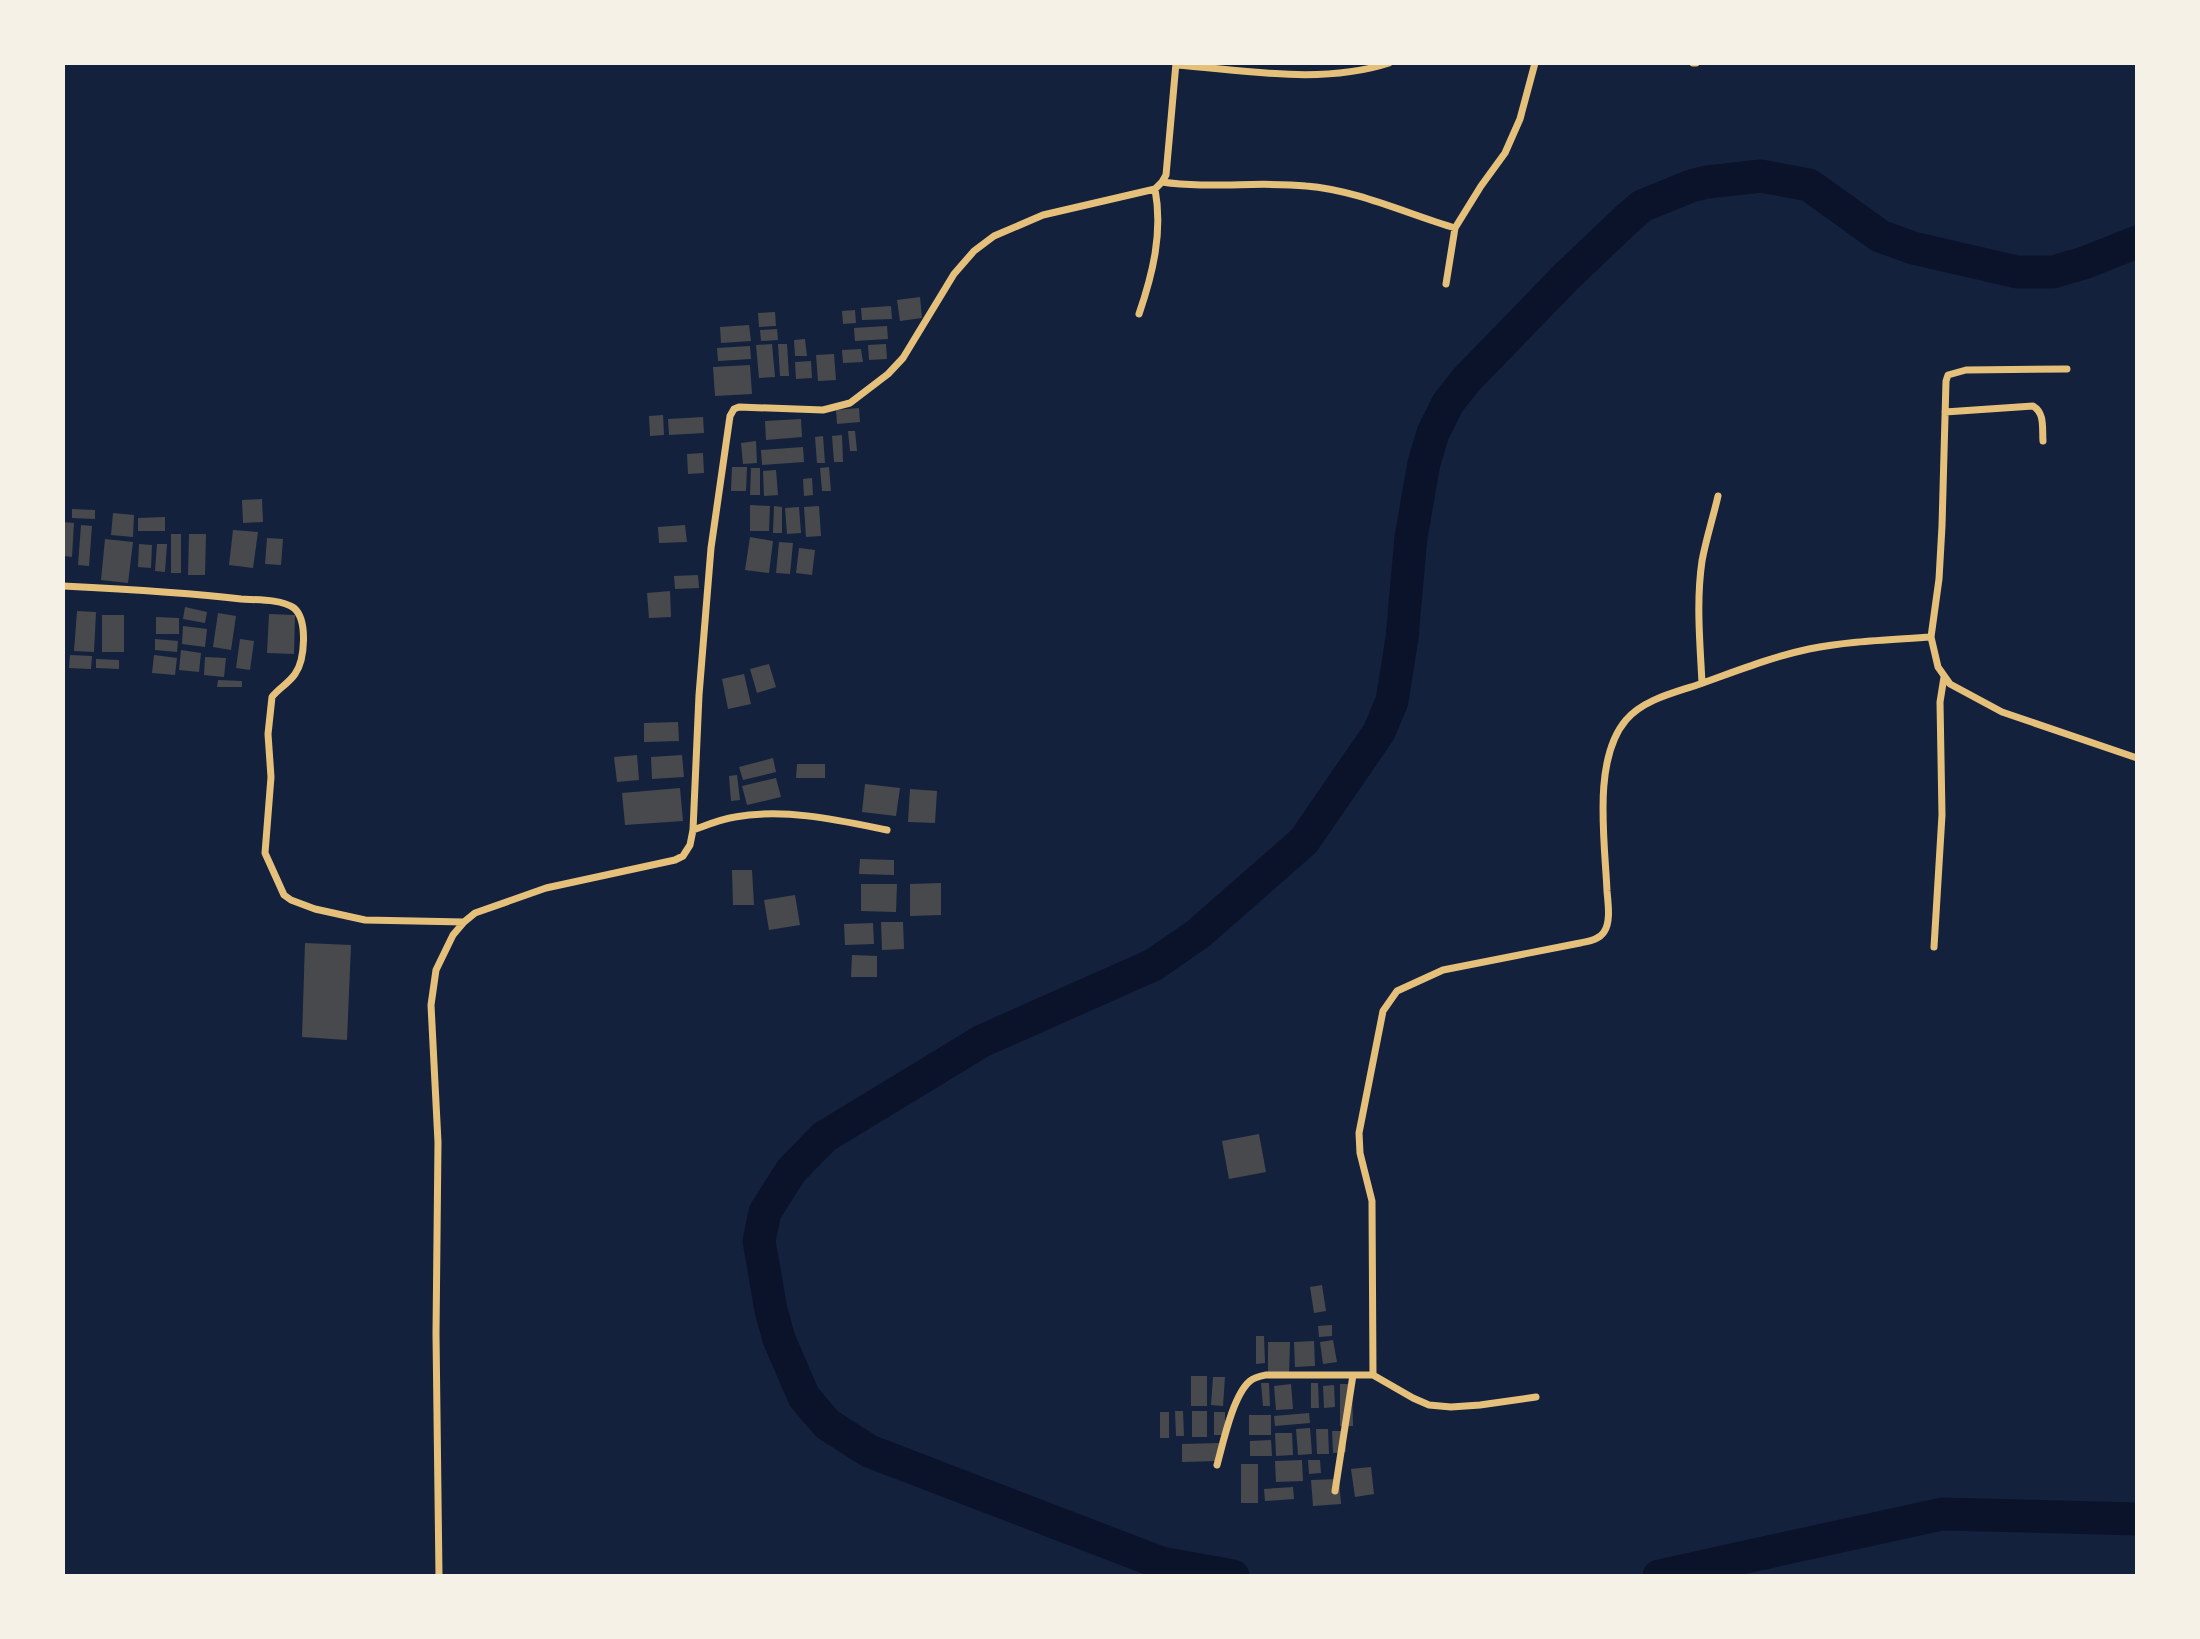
<svg xmlns="http://www.w3.org/2000/svg" width="2200" height="1639" viewBox="0 0 2200 1639" font-family="'Noto Sans',sans-serif">
	<rect width="100%" height="100%" fill="#14213d"/>
	<g fill="none" stroke-linecap="round" stroke-linejoin="round">
		<!-- river -->
		<path stroke="#0b132b" stroke-width="33" d="M1233 1576 1161 1563 869 1451 827 1424 804 1397 779 1339 771 1310 759 1241 765 1212 791 1171 824 1137 982 1041 1153 965 1198 934 1304 841 1379 732 1392 701 1402 638 1411 537 1424 463 1433 433 1448 403 1467 379 1567 276 1629 217 1642 206 1691 186 1707 182 1761 176 1809 185 1880 236 1913 248 2017 272H2053L2084 263 2137 242
			M1659 1576 1942 1514 2137 1519"/>
	</g>
	<!-- building -->
	<path fill="#48494c" d="M920 297 922 318 900 321 897 300Z
		M891 306 892 319 862 320 861 308Z
		M855 310 856 323 843 324 842 311Z
		M775 312 776 326 759 327 758 313Z
		M749 325 751 341 721 343 720 327Z
		M887 326 888 339 855 341 854 328Z
		M777 329 778 340 761 341 760 330Z
		M805 339 807 356H795L794 340Z
		M772 344 775 377 759 378 756 345Z
		M778 344H787L789 376H780Z
		M886 344 887 359 869 360 868 345Z
		M750 346 751 359 718 361 717 348Z
		M861 349 863 362 843 363 842 350Z
		M834 354 836 380 818 381 816 355Z
		M811 361 812 378 796 379 795 362Z
		M750 365 752 394 715 396 713 367Z
		M859 408 860 422 837 424 836 410Z
		M663 415 664 435 650 436 649 416Z
		M703 417 704 433 669 435 668 419Z
		M801 419 802 437 766 440 765 421Z
		M848 431H855L857 451H850Z
		M842 435 843 462H834L832 436Z
		M823 436 825 463H817L815 437Z
		M756 441 757 463 743 464 741 443Z
		M803 447 804 462 762 465 761 450Z
		M703 453 704 473 688 474 687 454Z
		M732 467H747L746 491H731Z
		M829 467 831 491H822L820 468Z
		M751 468H760V495H750Z
		M776 470 778 495 764 496 763 471Z
		M812 478 813 495 804 496 803 479Z
		M262 499 263 522 243 523 242 500Z
		M750 505 770 506 769 531H750Z
		M774 506 782 507V533H773Z
		M819 506 821 536 806 537 804 507Z
		M799 507 801 533 787 534 785 508Z
		M72 509 95 510V519L72 518Z
		M113 513 134 515 133 537 111 535Z
		M165 517V531H138V518Z
		M63 522 74 523 72 557 63 556Z
		M81 525 92 526 89 566 78 565Z
		M685 525 687 542 659 543 658 527Z
		M233 530 258 532 253 568 229 565Z
		M171 534H181V573H171Z
		M189 534H206L205 575H188Z
		M750 537 773 541 769 573 745 570Z
		M267 538 283 539 281 565 265 564Z
		M105 539 133 542 128 583 101 580Z
		M779 542 793 543 790 574 776 573Z
		M139 544 152 545 151 568 138 567Z
		M157 544H167L165 572 155 571Z
		M799 548 815 550 812 575 796 573Z
		M698 575 699 588 675 589 674 576Z
		M670 591 671 617 649 618 647 593Z
		M185 607 207 612 205 623 183 619Z
		M77 611 96 612 94 652 74 651Z
		M218 613 236 616 231 650 213 647Z
		M269 614 295 615 294 654 267 653Z
		M102 615H124V652H102Z
		M156 617 179 618V634H156Z
		M183 626 207 629 205 647 182 644Z
		M155 639 178 641 177 652 155 650Z
		M240 639 254 641 250 670 236 668Z
		M181 650 201 653 199 672 179 670Z
		M70 655 92 656 91 669 69 668Z
		M154 655 177 658 175 675 152 673Z
		M205 657 226 658 224 677 204 675Z
		M96 659 119 660V669L96 668Z
		M769 664 776 687 757 693 750 669Z
		M744 674 751 704 728 709 722 679Z
		M218 680 242 681V687H217Z
		M678 722 679 741 644 742V723Z
		M637 755 639 780 617 782 614 757Z
		M682 755 684 777 652 779 651 757Z
		M773 758 776 772 743 780 739 767Z
		M797 764H825V778H796Z
		M737 775 740 800 731 801 729 776Z
		M776 778 781 797 747 805 742 786Z
		M865 784 900 788 896 816 862 812Z
		M680 788 683 821 625 825 622 793Z
		M910 789 937 791 935 823 908 822Z
		M860 859 894 860V875L859 874Z
		M732 870H752L754 905H733Z
		M941 883V915L910 916V884Z
		M861 884H897L896 912 861 911Z
		M795 895 800 925 769 930 764 900Z
		M881 922H903L904 949 882 950Z
		M873 923 874 944 845 945 844 924Z
		M305 943 351 945 347 1040 302 1037Z
		M852 955 877 956V977H851Z
		M1259 1134 1266 1172 1229 1179 1222 1141Z
		M1322 1285 1326 1311 1314 1313 1310 1287Z
		M1332 1325V1336L1319 1337 1318 1326Z
		M1256 1336H1264L1265 1363 1256 1364Z
		M1333 1340 1337 1362 1323 1364 1320 1342Z
		M1314 1341 1315 1366 1295 1367 1294 1342Z
		M1268 1342H1290L1289 1375H1268Z
		M1191 1376H1207V1406H1191Z
		M1213 1377H1225L1223 1406 1211 1405Z
		M1261 1383H1269L1270 1406H1263Z
		M1311 1383H1318L1319 1408H1311Z
		M1291 1384 1293 1409 1276 1410 1274 1386Z
		M1340 1384H1352L1353 1426H1340Z
		M1334 1385 1335 1407 1324 1408 1323 1386Z
		M1175 1411H1183L1184 1436H1176Z
		M1192 1411H1207V1437H1192Z
		M1160 1412H1169V1438H1160Z
		M1214 1412H1225V1435H1214Z
		M1309 1413 1310 1423 1275 1426 1274 1416Z
		M1249 1415H1271V1435H1249Z
		M1310 1428 1312 1454 1298 1455 1296 1429Z
		M1316 1429H1328L1329 1454H1317Z
		M1332 1431H1345L1346 1452 1333 1453Z
		M1275 1433H1292L1293 1455 1276 1456Z
		M1271 1440 1272 1456H1250V1441Z
		M1219 1443 1220 1461 1182 1462V1444Z
		M1302 1460 1303 1481 1276 1482 1275 1461Z
		M1308 1460H1320L1321 1473 1309 1474Z
		M1241 1464H1258V1503H1241Z
		M1371 1467 1374 1494 1355 1497 1351 1469Z
		M1339 1479 1341 1504 1313 1506 1311 1480Z
		M1293 1487 1294 1499 1265 1501 1264 1489Z"/>
	<g fill="none" stroke-linecap="round" stroke-linejoin="round">
		<!-- minor -->
		<path stroke="#e5c07b" stroke-width="7" d="M1693 63H1696
			M1176 65C1244 70 1322 85 1389 63
			M1162 182C1210 189 1259 181 1306 186 1357 190 1407 214 1455 228L1446 284
			M1455 228 1481 186 1505 153 1520 119 1535 63
			M1139 314C1153 273 1163 232 1155 189
			M2067 369 1966 370 1948 375 1946 381 1942 526 1939 579 1931 637 1938 667 1950 684 2002 712 2137 758
			M1945 412 2033 406C2045 413 2042 428 2043 441
			M63 586C123 589 182 592 241 599 257 600 281 599 294 608 308 620 305 660 295 674 289 683 278 689 272 697L268 734 271 777 265 853 284 895 291 900 315 909 365 920 464 922
			M1702 683C1700 642 1696 602 1702 561 1706 539 1713 518 1718 496
			M693 830C707 825 721 819 735 817 785 808 838 820 887 830
			M1934 947 1942 815 1940 702 1944 677
			M1373 1375 1372 1201 1360 1153 1359 1133 1383 1011 1397 991 1443 970 1580 943C1588 941 1599 940 1604 932 1611 922 1608 903 1607 891 1605 842 1592 760 1626 720 1643 700 1673 693 1697 685 1734 672 1771 657 1809 649 1849 641 1890 640 1931 637
			M1217 1465C1223 1443 1233 1395 1250 1381 1255 1377 1261 1376 1266 1375H1373L1413 1398 1429 1405 1451 1407 1480 1405 1536 1397
			M1335 1491 1353 1375
			M439 1576 436 1334 438 1142 431 1005 436 970 453 935 464 922 475 913 546 888 675 860 683 856 690 845 693 830 699 695 711 548 730 416 734 409 739 407 823 410 850 403 888 374 903 358 954 274 974 251 994 236 1043 215 1155 189 1162 182 1166 175 1176 63"/>
	</g>
	<!-- border -->
	<rect width="2200" height="1639" fill="none" stroke="#f6f1e7" stroke-width="130"/>
</svg>
